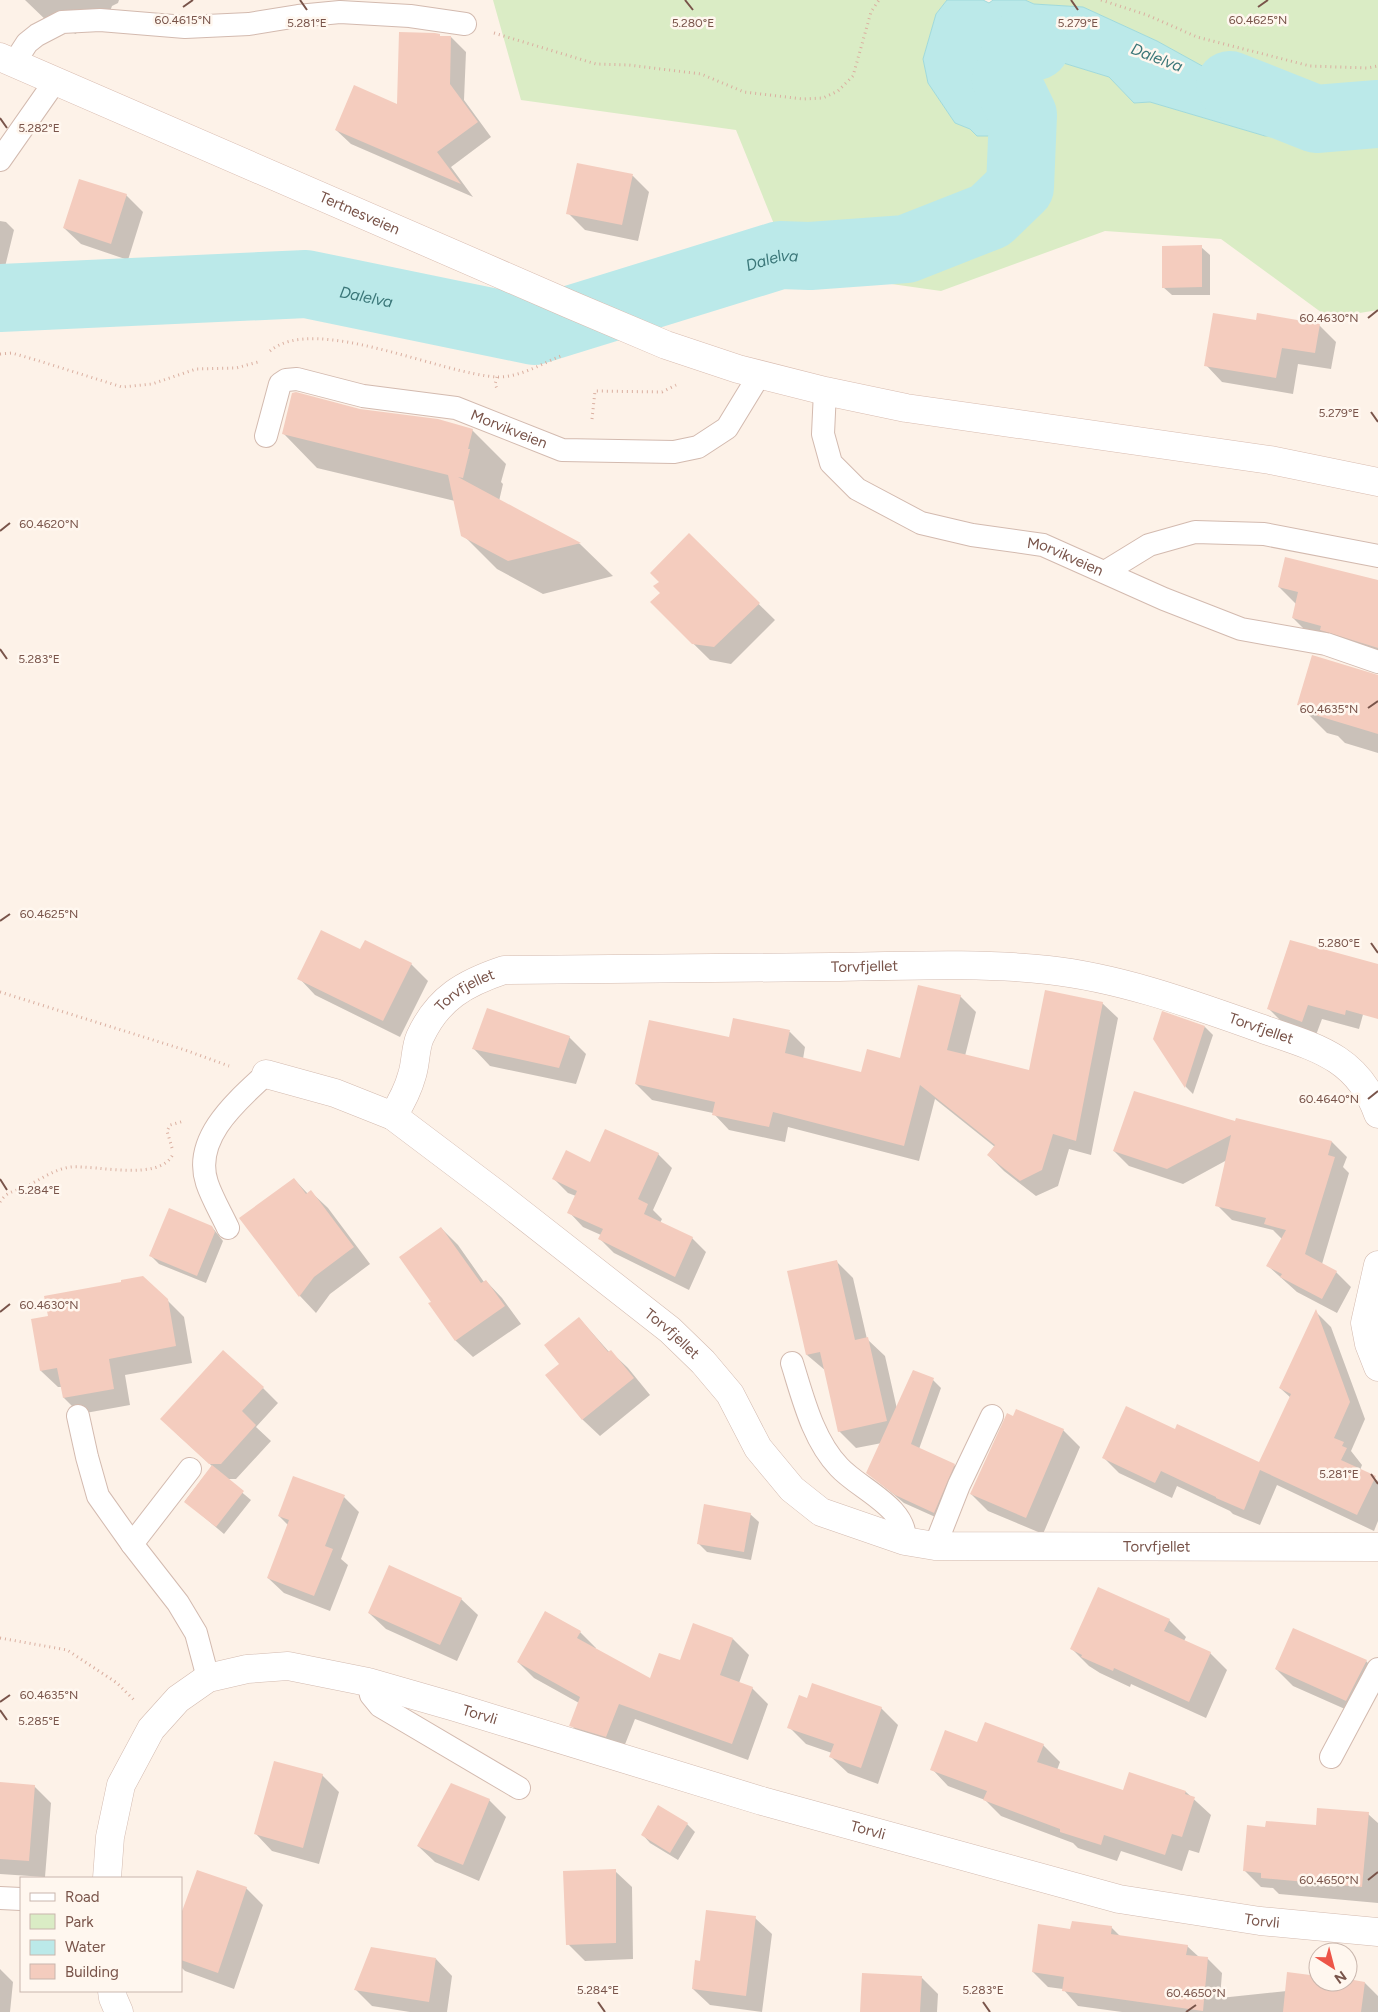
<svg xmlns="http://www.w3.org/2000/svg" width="1378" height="2012" viewBox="0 0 1378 2012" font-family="Figtree,sans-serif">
	<rect width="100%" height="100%" fill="#fdf2e8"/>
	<!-- green -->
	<path fill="#daecc5" d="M493 0H947L936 14 923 59 928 83 955 123 970 129 1008 123 1023 115 1027 96 1024 67 1034 54 1109 77 1134 103 1150 102 1265 136 1313 96 1293 92 1266 81 1215 73 1157 41 1083 7 1034 4 1025 0H1378V310L1329 318 1221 239 1105 231 941 291 842 277 778 234 736 130 521 100Z"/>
	<!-- water -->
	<path fill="#bbe9e9" stroke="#a0dadb" d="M947 0H983L989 3 993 0H1025L1034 4 1083 7 1157 41 1215 73 1266 81 1293 92 1314 96 1316 119 1310 133 1265 136 1150 102 1134 103 1109 77 1034 54 1024 67 1027 96 1023 115 988 136H977L970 129 955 123 928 83 923 59 936 14Z"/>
	<!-- shadow -->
	<path fill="#0003" d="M25 0H119L118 3 112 6 102 32 80 24 76 34 50 24Z
		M439 35 441 37H451L466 52 464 100 491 137 451 167 473 197 351 144 336 130 399 106Z
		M578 165 633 176 649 192 638 241 585 230 568 213Z
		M126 195 143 212 128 260 81 244 64 228Z
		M0 221 6 222 14 230 4 271 0 270Z
		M1201 247 1210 255V295H1172L1163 287Z
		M1257 322 1319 325 1336 342 1331 369 1298 364 1293 394 1222 382 1206 365Z
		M360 410 472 430 506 464 501 482 503 484 499 501 580 544 613 576 543 594 497 569 463 535 455 501 317 468 284 434Z
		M689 535 775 620 731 664 710 660 651 602 661 593V582Z
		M1378 581V667L1321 646 1293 618 1296 604 1279 587Z
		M1378 676V753L1345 743 1338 736 1327 733 1299 705Z
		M361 951 411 964 428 981 400 1037 315 995 299 978Z
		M1378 965V1017L1367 1000 1359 1029 1322 1019 1316 1035 1283 1023 1269 1009Z
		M960 996 976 1012 965 1056 1030 1072 1102 1003 1118 1018 1091 1155 1069 1149 1058 1186 1036 1196 1004 1171 988 1155 995 1147 935 1099 919 1161 788 1127 785 1142 729 1130 713 1113 652 1100 636 1084 730 1038 790 1032 805 1047 803 1059 862 1074 901 1060Z
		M1205 1027 1213 1035 1193 1094 1186 1087 1154 1038Z
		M569 1037 586 1054 576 1084 490 1066 474 1049Z
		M1235 1123 1332 1142 1347 1157 1343 1167 1349 1173 1322 1264 1336 1272 1351 1287 1337 1313 1297 1292 1268 1266 1282 1239 1273 1230 1232 1220 1217 1205 1227 1160 1183 1184 1129 1166 1114 1151Z
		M658 1154 672 1168 653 1210 662 1219 660 1223 692 1238 706 1252 689 1290 614 1253 600 1239 601 1235 583 1227 569 1212 576 1196 568 1193 554 1179 591 1163Z
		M294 1179 308 1194 311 1192 328 1208 370 1264 330 1294 316 1313 300 1296 241 1219Z
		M212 1227 223 1241 206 1283 159 1264 151 1256Z
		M441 1228 458 1245 484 1282 486 1281 502 1298 521 1324 473 1357 456 1341 430 1304 433 1302Z
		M836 1261 853 1278 867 1339 885 1356 897 1409 933 1380 941 1388 919 1449 954 1465 962 1473 942 1520 904 1503 868 1473 882 1443 856 1448 839 1431 826 1371 807 1355Z
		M123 1283 167 1300 184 1317 192 1363 125 1375 130 1405 80 1414 64 1398 62 1387H58L41 1371 49 1317Z
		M1316 1312 1331 1327 1365 1419 1351 1451 1362 1465 1360 1470 1378 1481V1521L1374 1531 1277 1485 1260 1525 1233 1514 1230 1511 1177 1486 1172 1498 1119 1473 1103 1457 1176 1431 1260 1464 1291 1398 1280 1388Z
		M579 1318 610 1353 611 1352 628 1368 650 1395 600 1436 583 1420 547 1375 561 1364Z
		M263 1388 278 1403 256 1427 271 1441 236 1479H226L251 1500 224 1534 185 1501 212 1466 177 1434Z
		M1063 1430 1080 1447 1043 1534 988 1511 971 1494Z
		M344 1497 359 1512 341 1559 348 1565 330 1611 284 1593 268 1578 288 1525 279 1516Z
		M750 1514 759 1522 751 1560 707 1552 699 1544Z
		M461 1599 478 1615 457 1661 386 1629 369 1613Z
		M1169 1620 1186 1637 1184 1641 1210 1653 1227 1670 1206 1718 1131 1684 1130 1687 1100 1673 1089 1666 1072 1649Z
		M580 1632 596 1648 595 1650 650 1680 681 1662 733 1639 749 1655 739 1683 752 1688 768 1704 748 1760 635 1719 622 1752 587 1741 571 1725 579 1703 534 1678 518 1662Z
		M1366 1661 1378 1673 1363 1717 1293 1686 1276 1669Z
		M808 1699 881 1708 898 1725 878 1784 848 1773 831 1757 832 1753 806 1744 789 1727Z
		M978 1743 1043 1745 1060 1762 1057 1770 1123 1792H1186L1211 1815 1199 1853 1189 1850 1182 1871 1121 1851 1117 1861 1078 1848 1073 1843 1001 1816 985 1800 948 1786 932 1769Z
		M322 1775 339 1792 319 1864 272 1851 256 1834Z
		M0 1783 34 1786 51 1803 45 1877 0 1874Z
		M489 1800 506 1817 479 1881 435 1862 418 1846Z
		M1368 1814 1378 1823V1903L1279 1894 1273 1888 1261 1887 1244 1870 1266 1828 1317 1827Z
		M687 1824 695 1832 678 1860 650 1843 642 1834Z
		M615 1871 632 1887 633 1959 585 1961 568 1944Z
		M246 1888 263 1905 234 1989 185 1971 181 1967V1918Z
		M755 1918 772 1934 762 2012 710 2005 693 1989 701 1962Z
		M1111 1927 1120 1936 1187 1946 1199 1957 1207 1958 1222 1973 1220 1998 1287 1991 1318 1977V1982L1348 1981 1365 1983 1378 1996V2012H1122L1078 2006 1063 1989 1048 1987 1033 1972 1072 1930Z
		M436 1959 452 1976 447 2012H410L372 2006 355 1989Z
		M0 1969 13 1982 10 2012H0Z
		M921 1977 938 1994 937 2012H861Z"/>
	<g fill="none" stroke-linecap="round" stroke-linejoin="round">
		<!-- river -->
		<g stroke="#bbe9e9" stroke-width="68">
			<path d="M1230 85 1316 119 1378 114"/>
			<path id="s1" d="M0 298 306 284 534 331 780 255 810 256 906 249 990 216 1020 187 1023 115 1006 80 1019 46H1036"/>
		</g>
	</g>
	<!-- building -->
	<path fill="#f4ccbe" d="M399 32 435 33 440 34V36H451L450 84 478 122 437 152 461 184 335 130 354 85 397 104Z
		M577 163 633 174 622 225 566 214Z
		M79 179 127 194 111 244 63 228Z
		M1202 245V287L1162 288V246Z
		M1213 313 1256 320 1257 313 1320 324 1315 353 1282 348 1276 378 1204 366Z
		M296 392 360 409 438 419 473 429 468 449H470L463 478 458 477 581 543 508 561 461 536 448 475 282 434 292 393Z
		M689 533 760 603 714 647 692 644 650 602 660 593 653 586 659 582 650 573Z
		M1285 557 1378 580V648L1320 630 1321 626 1292 618 1298 592 1278 587Z
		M1312 655 1378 675V734L1315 715 1317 711 1297 705Z
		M321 930 360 949 365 940 412 963 383 1021 297 979Z
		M1290 940 1378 964V1019L1346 1010 1345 1015 1308 1005 1302 1022 1267 1009Z
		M918 985 961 995 947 1050 1029 1070 1045 990 1103 1002 1076 1141 1053 1134 1042 1170 1020 1181 987 1155 995 1145 920 1085 904 1146 773 1112 769 1127 712 1115 715 1102 635 1084 649 1020 729 1037 733 1018 790 1030 785 1053 861 1072 867 1049 900 1058Z
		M487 1008 570 1036 559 1068 472 1049Z
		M1162 1011 1205 1026 1185 1088 1153 1039Z
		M1134 1091 1235 1121 1236 1118 1332 1141 1328 1155 1335 1157 1305 1254 1337 1271 1322 1299 1280 1277 1282 1274 1266 1266 1286 1230 1264 1224 1266 1218 1215 1206 1231 1135 1167 1169 1113 1151Z
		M605 1129 659 1153 638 1199 648 1204 644 1214 693 1237 675 1277 598 1239 603 1229 567 1213 577 1191 552 1179 566 1150 590 1162Z
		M294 1178 306 1194 311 1190 354 1247 314 1277 299 1297 239 1218Z
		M169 1208 212 1226 215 1232 197 1276 149 1256Z
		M441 1227 481 1283 486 1280 505 1306 455 1341 428 1303 431 1302 399 1257Z
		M837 1260 855 1340 868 1337 887 1421 838 1432 820 1352 806 1355 787 1271Z
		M143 1276 168 1299 176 1346 109 1359 114 1389 63 1398 57 1368 40 1371 31 1319 48 1316 44 1296 121 1282V1280Z
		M1316 1309 1350 1402 1334 1438 1344 1442 1342 1446 1347 1448 1341 1460 1376 1476 1357 1515 1260 1470 1244 1510 1216 1498V1497L1161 1471 1155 1483 1102 1458 1126 1406 1175 1429 1177 1424 1259 1462 1291 1394 1279 1388Z
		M579 1317 608 1352 611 1350 634 1378 582 1420 545 1375 559 1364 544 1345Z
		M223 1350 264 1387 242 1411 256 1425 221 1464H209L160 1419Z
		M913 1370 934 1378 911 1444 955 1464 934 1513 895 1495 866 1473Z
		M1016 1409 1064 1429 1026 1518 970 1494 1007 1413 1013 1416Z
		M212 1465 244 1491 216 1527 184 1502Z
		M293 1476 345 1495 325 1546 333 1549 314 1596 267 1578 289 1520 278 1516Z
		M704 1504 751 1513 744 1552 697 1544Z
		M389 1565 462 1598 440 1645 368 1613Z
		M1098 1587 1170 1619 1164 1631 1211 1652 1189 1702 1114 1668 1113 1671 1081 1657 1082 1655 1070 1649Z
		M545 1611 581 1631 577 1638 650 1678 659 1653 680 1660 693 1623 733 1638 720 1675 753 1687 732 1744 619 1704 606 1737 569 1726 580 1697 517 1662Z
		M1293 1628 1367 1660 1346 1701 1275 1669Z
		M812 1683 882 1707 861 1768 829 1757 834 1744 787 1728 799 1695 807 1698Z
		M985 1722 1044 1744 1037 1762 1123 1790 1129 1772 1186 1791 1185 1794 1195 1797 1182 1837 1172 1834 1165 1855 1104 1835 1101 1845 1060 1832V1829L983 1800 987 1791 930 1770 945 1730 977 1742Z
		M274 1761 323 1774 303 1848 254 1834Z
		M0 1782 35 1785 29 1861 0 1859Z
		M451 1783 490 1799 463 1865 417 1846Z
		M658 1805 688 1823 670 1853 641 1835Z
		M1317 1808 1369 1812 1362 1887 1261 1878V1873L1243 1871 1247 1825 1265 1827 1266 1821 1316 1825Z
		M616 1869V1943L566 1945 563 1871Z
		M197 1870 247 1887 218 1973 181 1960V1914Z
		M706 1910 756 1916 746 1996 692 1989 695 1960 700 1961Z
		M1072 1921 1112 1926 1111 1934 1188 1945 1186 1955 1208 1957 1203 2011 1062 1991 1064 1977 1032 1972 1038 1924 1070 1929Z
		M371 1947 436 1958 429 2002 354 1990Z
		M1287 1972 1318 1976V1982H1348V1979L1365 1982 1361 2012H1283Z
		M862 1973 922 1976 920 2012H860Z"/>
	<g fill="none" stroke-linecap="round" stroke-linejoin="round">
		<!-- service casing -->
		<g stroke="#d3baaf" stroke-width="24">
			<g id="service">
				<path d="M14 63 27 43 37 35 62 22 100 20 185 27 249 24 298 16 340 12 410 16 465 24"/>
				<path d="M0 160 56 80"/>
				<path id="s2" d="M825 391 823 434 831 463 857 489 921 523 972 535 1043 545 1164 599 1241 629 1326 644 1378 662"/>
				<path id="s3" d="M266 436 280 384 286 380 297 379 363 396 456 408 562 450 674 452 698 447 727 428 760 374"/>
				<path d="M1105 572 1149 545 1195 532 1264 534 1378 556"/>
				<path d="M228 1228C221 1213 212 1198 207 1183 192 1138 238 1100 266 1074"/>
				<path d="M792 1363C803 1398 813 1440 839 1467 859 1489 907 1507 905 1541"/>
				<path d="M78 1416 87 1457 98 1496 132 1544 178 1603 196 1633 208 1678"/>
				<path d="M132 1544 190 1469"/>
				<path d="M935 1546 959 1485 992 1416"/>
				<path d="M368 1682 371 1695 380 1706 519 1788"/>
				<path d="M1331 1757 1378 1669"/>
				<path d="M0 1898 21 1899"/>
			</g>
		</g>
		<!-- minor casing -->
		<g stroke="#d3baaf" stroke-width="29">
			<g id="minor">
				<path id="s4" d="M266 1074 335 1093 393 1116 499 1196 670 1330 703 1362 730 1394 758 1448 792 1489 821 1512 905 1541 935 1546 1378 1547"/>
				<path id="s5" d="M393 1116C401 1103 408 1090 412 1075 416 1063 415 1048 420 1037 438 998 465 983 504 970 613 969 722 968 831 967 903 966 976 962 1048 970 1120 978 1189 1003 1257 1027 1310 1046 1357 1054 1378 1114"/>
				<path d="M1378 1265 1365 1323 1369 1344 1378 1367"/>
				<path id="s6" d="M107 1878 110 1837 121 1785 151 1729 178 1699 208 1678 247 1669 288 1666 368 1682 455 1707 762 1801 1119 1899 1260 1921 1378 1932"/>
				<path d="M112 1991 113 1998 119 2012"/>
			</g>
		</g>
		<!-- secondary casing -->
		<g stroke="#d8bbaf" stroke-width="29">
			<g id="secondary">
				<path id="s7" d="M0 57 569 304 666 345 738 369 825 391 906 408 1270 460 1378 482"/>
			</g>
		</g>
		<!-- path -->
		<path stroke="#daafa0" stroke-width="3" stroke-dasharray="1 4" stroke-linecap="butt" d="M1101 0 1147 15 1197 37 1310 66 1367 68 1378 66
			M494 33 596 64 629 65 701 74 744 92 803 99 823 98 838 91 853 76 871 12 879 0
			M270 351C314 313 443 375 498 377 521 377 543 363 563 355
			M0 354 12 353 36 360 122 387 152 384 196 369 236 368 258 362
			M497 377 495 384 498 391
			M592 419 595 391 662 392 676 385
			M0 992 185 1050 229 1066
			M172 1148 167 1131 170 1125 184 1121
			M0 1202C7 1191 14 1192 25 1187 40 1180 54 1169 71 1167 97 1165 160 1182 173 1154
			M0 1638 67 1650 117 1683 134 1700"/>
		<!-- service -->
		<use href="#service" stroke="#fff" stroke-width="22"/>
		<!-- minor -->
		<use href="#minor" stroke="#fff" stroke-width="28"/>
		<!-- secondary -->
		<use href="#secondary" stroke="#fff" stroke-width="28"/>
	</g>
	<!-- ticks -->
	<path fill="none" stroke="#79544a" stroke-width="2" d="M300 0 307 10M685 0 693 10M1071 0 1078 10M183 7 193 0M1258 7 1268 0M0 118 7 128M1368 318 1378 310M1371 412 1378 422M0 531 10 523M0 649 7 659M1368 708 1378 701M0 921 10 914M1371 943 1378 953M1368 1099 1378 1091M0 1179 7 1190M0 1312 10 1304M1371 1474 1378 1484M0 1702 10 1695M0 1710 7 1720M1368 1880 1378 1872M598 2002 605 2012M983 2002 990 2012M1186 2012 1196 2005"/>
	<g text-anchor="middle" stroke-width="5" stroke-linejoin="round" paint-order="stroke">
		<!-- street labels -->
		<g font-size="15" fill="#79544a" stroke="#fff7ef">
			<text dy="5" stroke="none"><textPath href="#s7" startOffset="392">Tertnesveien</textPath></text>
			<text dy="5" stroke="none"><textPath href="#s3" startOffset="291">Morvikveien</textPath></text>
			<text dy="5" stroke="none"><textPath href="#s2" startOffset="331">Morvikveien</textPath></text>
			<text dy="5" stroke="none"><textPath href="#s5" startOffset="556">Torvfjellet</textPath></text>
			<text dy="5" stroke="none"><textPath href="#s5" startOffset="151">Torvfjellet</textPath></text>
			<text dy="5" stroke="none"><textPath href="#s5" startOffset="961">Torvfjellet</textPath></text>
			<text dy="5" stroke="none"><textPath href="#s4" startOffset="488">Torvfjellet</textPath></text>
			<text dy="5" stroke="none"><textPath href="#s4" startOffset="1064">Torvfjellet</textPath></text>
			<text dy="5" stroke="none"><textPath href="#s6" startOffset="514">Torvli</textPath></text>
			<text dy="5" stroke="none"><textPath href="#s6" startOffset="919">Torvli</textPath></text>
			<text dy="5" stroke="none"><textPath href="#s6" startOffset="1324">Torvli</textPath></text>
		</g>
		<!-- water labels -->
		<g font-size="16" font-style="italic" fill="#3a7678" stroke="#fff7ef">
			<text transform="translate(1157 57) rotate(21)" y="6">Dalelva</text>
			<text dy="6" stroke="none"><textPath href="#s1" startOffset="788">Dalelva</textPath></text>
			<text dy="6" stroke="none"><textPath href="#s1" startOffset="368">Dalelva</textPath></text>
		</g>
	</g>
	<g font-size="12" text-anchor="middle" fill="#79544a" stroke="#fff7ef" stroke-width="5" stroke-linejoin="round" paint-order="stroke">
		<text x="183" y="24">60.4615°N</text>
		<text x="1258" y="24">60.4625°N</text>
		<text x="307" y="27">5.281°E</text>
		<text x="693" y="27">5.280°E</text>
		<text x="1078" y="27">5.279°E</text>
		<text x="39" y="132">5.282°E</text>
		<text x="1329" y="322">60.4630°N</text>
		<text x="1339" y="417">5.279°E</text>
		<text x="49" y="528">60.4620°N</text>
		<text x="39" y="663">5.283°E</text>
		<text x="1329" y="713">60.4635°N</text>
		<text x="49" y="918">60.4625°N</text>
		<text x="1339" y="947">5.280°E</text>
		<text x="1329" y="1103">60.4640°N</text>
		<text x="39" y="1194">5.284°E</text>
		<text x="49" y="1309">60.4630°N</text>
		<text x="1339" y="1478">5.281°E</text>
		<text x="49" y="1699">60.4635°N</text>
		<text x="39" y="1725">5.285°E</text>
		<text x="1329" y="1884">60.4650°N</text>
		<text x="598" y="1994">5.284°E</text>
		<text x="983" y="1994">5.283°E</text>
		<text x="1196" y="1997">60.4650°N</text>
	</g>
	<!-- legend -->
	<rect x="20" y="1877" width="162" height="115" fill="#fff7ef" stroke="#c9b6ad"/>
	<rect x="30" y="1893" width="25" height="8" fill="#ffffff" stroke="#c9b6ad"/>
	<text x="65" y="1902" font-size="15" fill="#79544a">Road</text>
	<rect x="30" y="1914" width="25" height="15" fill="#daecc5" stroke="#c9b6ad"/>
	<text x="65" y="1927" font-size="15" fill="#79544a">Park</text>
	<rect x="30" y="1940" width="25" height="15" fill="#bbe9e9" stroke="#c9b6ad"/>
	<text x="65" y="1952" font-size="15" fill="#79544a">Water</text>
	<rect x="30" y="1964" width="25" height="15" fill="#f4ccbe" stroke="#c9b6ad"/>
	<text x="65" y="1977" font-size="15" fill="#79544a">Building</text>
	<!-- north arrow -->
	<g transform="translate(1333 1967) rotate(144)"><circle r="24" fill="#fff7ef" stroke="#c9b6ad"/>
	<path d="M0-4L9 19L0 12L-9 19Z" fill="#ed5548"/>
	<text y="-8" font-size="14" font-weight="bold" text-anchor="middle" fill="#79544a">N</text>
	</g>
</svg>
